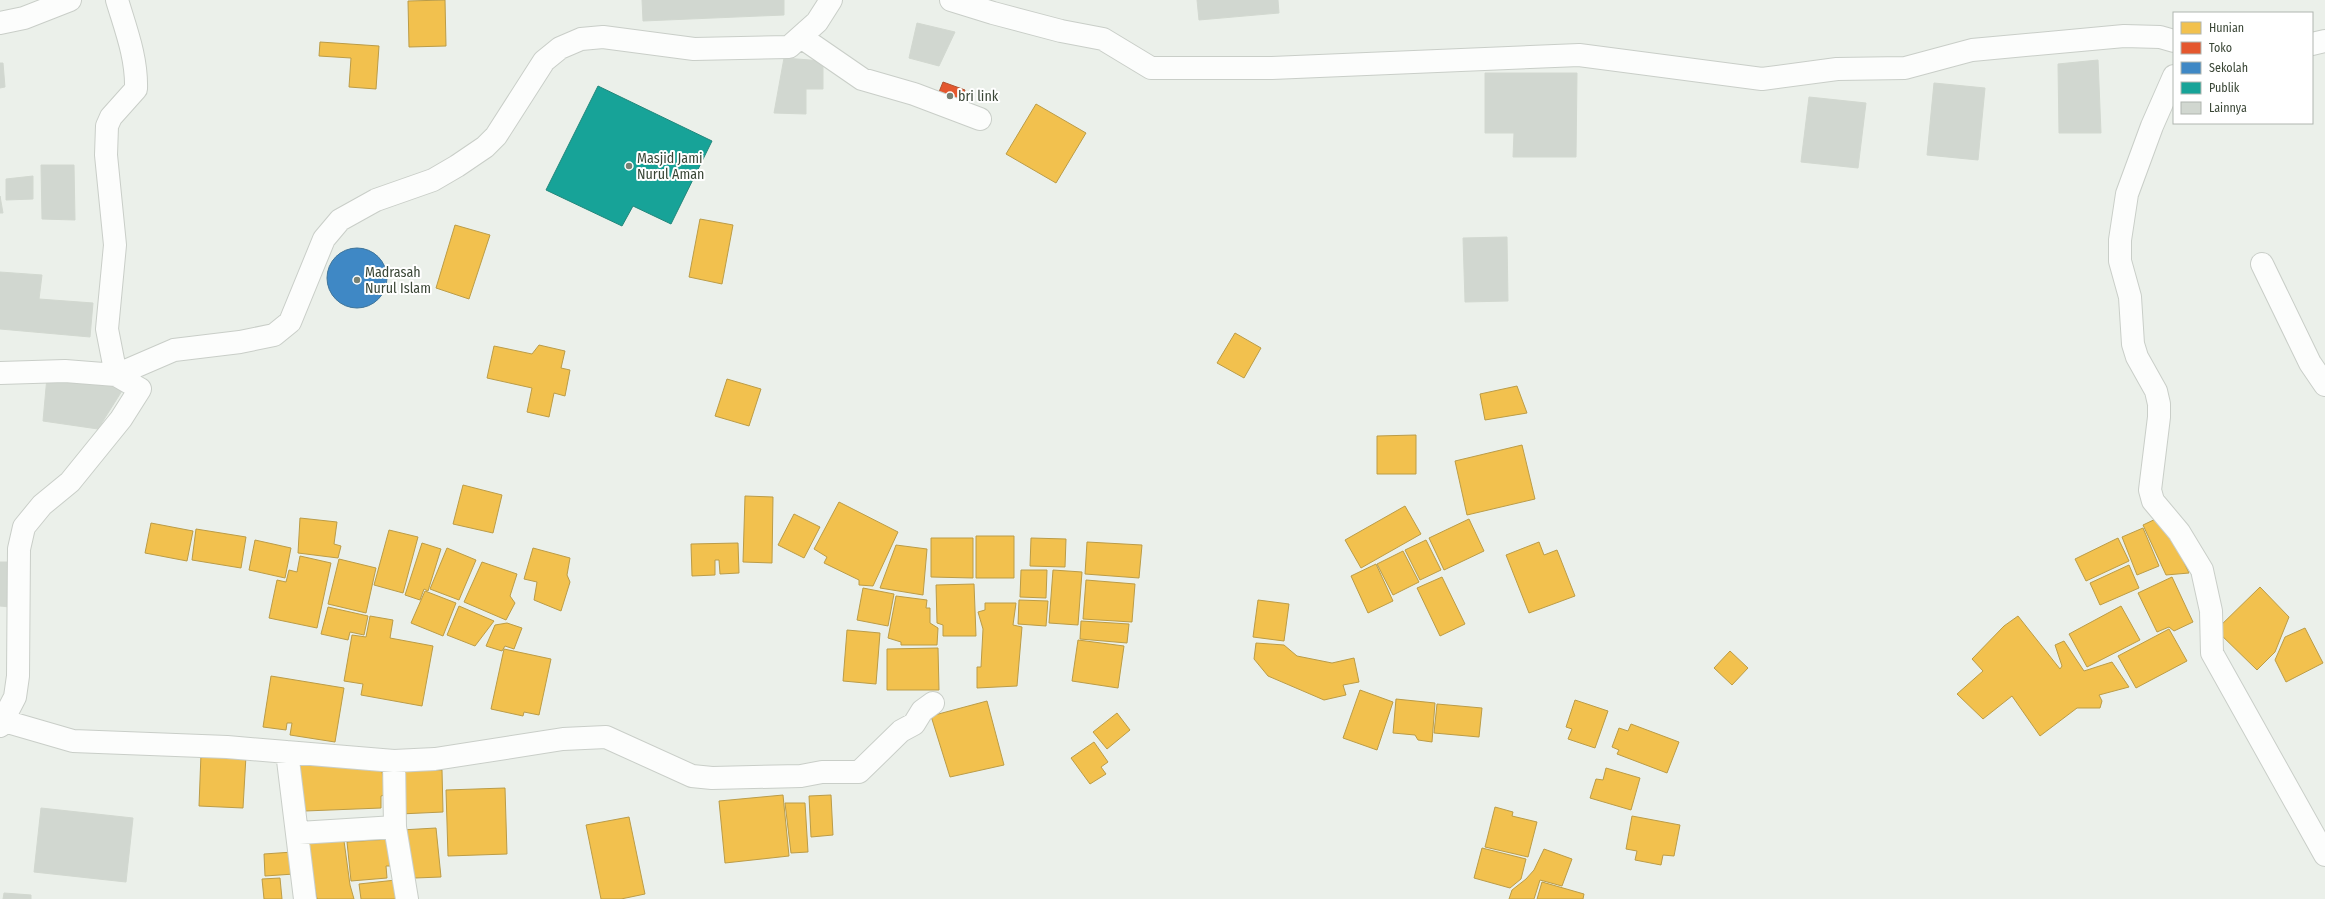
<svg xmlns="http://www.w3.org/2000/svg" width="2325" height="899" viewBox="0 0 2325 899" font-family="'Fira Sans Condensed',sans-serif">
	<rect width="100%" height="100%" fill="#ebf0ea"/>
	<!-- homes -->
	<path fill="#f2c14e" stroke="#bb9c47" d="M445 0 446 46 409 47 408 1Z
		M320 42 379 46 376 89 349 87 351 58 319 56Z
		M1036 104 1086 133 1056 183 1006 154Z
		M700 219 733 225 722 284 689 277Z
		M455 225 490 235 469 299 436 288Z
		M1235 333 1261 348 1244 378 1217 363Z
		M539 345 565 351 561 368 570 370 565 396 554 393 549 417 527 412 532 388 487 378 494 346 532 354Z
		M727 379 761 389 749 426 715 416Z
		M1517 386 1527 413 1485 420 1480 394Z
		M1416 435V474H1377V436Z
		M1522 445 1535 499 1467 515 1455 461Z
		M463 485 502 495 493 533 453 524Z
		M745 496 773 497 772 563 743 562Z
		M839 502 898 532 873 586 859 585V580L824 563 827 557 814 549Z
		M1405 506 1421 534 1361 568 1345 540Z
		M794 514 820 527 804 558 778 545Z
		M2162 516 2189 573 2166 575 2143 525Z
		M300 518 337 522 334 544 341 546 338 558 298 553Z
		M1469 519 1484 551 1444 570 1429 538Z
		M151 523 193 531 187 561 145 553Z
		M2143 528 2159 566 2137 575 2122 537Z
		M196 529 246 537 241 568 192 560Z
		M389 530 418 537 403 593 374 585Z
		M976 536H1014V578H976Z
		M931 538H973V578L931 577Z
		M1031 538 1066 539 1065 567 1030 566Z
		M2118 538 2129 561 2086 581 2075 559Z
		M255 540 291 548 285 578 249 570Z
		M1426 540 1441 570 1420 580 1405 550Z
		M1087 542 1142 545 1139 578 1085 574Z
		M1539 542 1544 555 1557 550 1575 596 1529 613 1506 555Z
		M422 543 441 549 428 591 424 589 420 600 405 595Z
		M738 543 739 573 720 574 719 560H715V575L692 576 691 544Z
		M896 545 927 549 923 595 880 588Z
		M447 548 476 560 459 600 430 589Z
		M533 548 570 558 567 575 570 582 561 611 534 600 537 582 524 579Z
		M1403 551 1419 582 1393 595 1377 564Z
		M300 556 331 563 317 628 269 618 277 580 286 582 289 570 297 572Z
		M339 559 376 568 366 613 328 604Z
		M482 562 517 574 510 596 515 603 506 620 464 602Z
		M1376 564 1393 601 1368 613 1351 576Z
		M2129 565 2139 588 2100 605 2090 583Z
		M1021 570H1047L1046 598 1020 597Z
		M1053 570 1082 572 1078 625 1049 623Z
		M1442 577 1465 624 1440 636 1417 588Z
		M2172 577 2193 622 2174 631 2169 627 2157 632 2138 593Z
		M1086 580 1135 584 1132 622 1083 619Z
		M974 584 976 636H943V625L937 623 936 585Z
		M2260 587 2289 617 2275 652 2257 670 2216 630Z
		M863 588 894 594 888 626 857 620Z
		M425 591 456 603 443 636 411 623Z
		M896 596 927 600 926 608H930V623L938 628 937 645H901V642L888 638Z
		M1019 600 1048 601 1046 626 1018 624Z
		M1258 600 1289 604 1284 641 1253 637Z
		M985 603H1016L1013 625 1022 627 1017 686 977 688V667H981L983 629 978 612 985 610Z
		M459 606 494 621 475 646 447 635Z
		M2121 606 2140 640 2087 667 2069 634Z
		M328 607 368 616 364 635 350 632 348 640 321 634Z
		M370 616 393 620 390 638 433 646 422 706 361 695 363 684 344 681 352 635 366 637Z
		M2018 616 2060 669 2062 666 2055 645 2064 641 2084 671 2112 662 2129 687 2099 695 2102 701 2100 708H2077L2040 736 2012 696 1983 719 1957 694 1983 671 1972 659 2004 626Z
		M1081 621 1129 624 1127 643 1080 639Z
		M507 623 522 628 514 649 505 646 502 651 486 646 495 625Z
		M2305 628 2323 663 2286 682 2275 660 2285 637Z
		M2169 629 2187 661 2136 688 2118 656Z
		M847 630 880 633 876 684 843 681Z
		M1078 640 1124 646 1118 688 1072 681Z
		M1256 643 1284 645 1297 656 1332 663 1354 658 1359 682 1343 685 1346 695 1324 700 1268 676 1254 659Z
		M938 648 939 690H887V649Z
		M504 649 551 659 539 715 524 712 523 716 491 709Z
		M1730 651 1748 668 1732 685 1714 668Z
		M271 676 344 688 335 742 290 735 292 723H287L286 730 263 727Z
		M1360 690 1393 702 1377 750 1343 738Z
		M1396 699 1435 703 1432 742 1418 740 1415 735 1393 733Z
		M1575 700 1608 711 1595 748 1568 739 1572 729 1566 727Z
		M987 701 1004 765 950 777 931 716Z
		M1437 704 1482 708 1479 737 1434 733Z
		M1117 713 1130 730 1107 749 1093 732Z
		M1631 724 1679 742 1667 773 1617 754 1619 750 1612 747 1619 728 1628 731Z
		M1094 742 1108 762 1101 767 1106 774 1090 784 1071 758Z
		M201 754 246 756 243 808 199 806Z
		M299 763 380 765 388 794 381 796V808L305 811Z
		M1606 768 1640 778 1631 810 1590 798 1596 779 1603 780Z
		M442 770 443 812 400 814 404 771Z
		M505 788 507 854 448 856 446 790Z
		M783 795 789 856 725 863 719 801Z
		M831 795 833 835 811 837 809 796Z
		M785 803H805L808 852 791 853Z
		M1495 807 1513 812 1512 816 1537 822 1528 857 1485 847Z
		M1632 816 1680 825 1674 856 1663 855 1661 865 1635 860 1637 851 1626 849Z
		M629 817 645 894 621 899H601L586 825Z
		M436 828 441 877 415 878 401 830Z
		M389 839 392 866H386L387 878 351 881 347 842Z
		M344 841 350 885 354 899H317L306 843Z
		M1482 848 1526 859 1521 879 1510 888 1474 878Z
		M1544 849 1572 859 1562 886 1540 880 1534 899H1509L1512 890 1526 879 1534 870Z
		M293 852 294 874 265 876 264 854Z
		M280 878 282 899H264L262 879Z
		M396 880 398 899H361L359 884Z
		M1542 882 1584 894 1583 899H1537Z"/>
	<!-- shops -->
	<path fill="#e4572e" stroke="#b15230" d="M943 82 965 90 959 109 935 102Z"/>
	<!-- schools -->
	<path fill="#3f88c5" stroke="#3e749a" d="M327 278a30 30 0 1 1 60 0a30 30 0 1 1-60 0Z"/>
	<!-- public -->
	<path fill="#17a398" stroke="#22877b" d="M598 86 712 141 671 224 633 206 622 226 546 190Z"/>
	<!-- building -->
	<path fill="#d1d7d0" stroke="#d2d8d0" d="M642 0H784V15L643 21Z
		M1197 0H1278L1279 13 1199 20Z
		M917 23 955 32 939 66 909 58Z
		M784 58 823 61V89H806V114L774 113Z
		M2098 60 2101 133H2059L2058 64Z
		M0 63H3L5 87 0 88Z
		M1485 73H1577L1576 157H1513L1514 133H1485Z
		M1934 83 1985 88 1978 160 1927 155Z
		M1809 97 1866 103 1858 168 1801 162Z
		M41 165H74L75 220 42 219Z
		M33 176V199L6 200V179Z
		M0 196 3 213H0Z
		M1507 237 1508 301 1465 302 1463 238Z
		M0 272 42 275 39 299 93 303 90 337 0 329Z
		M47 377 125 386 98 429 43 421Z
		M0 562H11L10 607 0 606Z
		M41 808 133 818 126 882 34 872Z
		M4 893 31 895V899H3Z"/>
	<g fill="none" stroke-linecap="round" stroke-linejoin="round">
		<!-- minor casing -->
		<g stroke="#c9cec8" stroke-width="24">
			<path id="minor" d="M951 0 993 13 1061 31 1103 39 1151 68H1272L1579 55 1762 79 1837 69 1905 68 1972 50 2124 36 2160 37 2174 41
				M0 23 24 18 70 0
				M801 37 862 79 914 94 980 119
				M2312 44 2325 41
				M2174 76 2152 126 2127 194 2120 240V261L2130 297 2133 344 2137 357 2156 391 2159 404V417L2150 490 2153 501 2179 532 2202 570 2211 611 2212 653 2325 855
				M2262 264 2310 363 2325 385
				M0 373 65 371 116 375 107 329 115 245 106 155 107 126 111 117 136 89C137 58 126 30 117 0
				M4 721 73 741 227 747 394 761 435 759 563 739 606 737 692 776 712 778 801 776 822 772H859L901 731 914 724 922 711 933 703
				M0 726 15 697 18 676 19 549 24 527 42 505 70 482 121 419 140 389 116 375 174 350 240 342 274 335 290 322 324 239 340 220 376 200 433 180 457 166 485 147 496 136 544 61 560 48 581 39 603 37 694 49 789 47 817 22 831 0
				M287 752 305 899
				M394 761 395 827 407 899
				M299 833 395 827"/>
		</g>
		<!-- minor -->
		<use href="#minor" stroke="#fcfdfc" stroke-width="22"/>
	</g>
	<!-- markers -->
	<g fill="#788275" stroke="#fff" stroke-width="1.5">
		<circle cx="950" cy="96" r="4"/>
		<circle cx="629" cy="166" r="4"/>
		<circle cx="357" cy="280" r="4"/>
	</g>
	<g text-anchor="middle" stroke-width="4" stroke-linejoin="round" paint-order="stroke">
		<!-- poi labels -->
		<g font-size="14" fill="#3a4636" stroke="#fff" text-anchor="start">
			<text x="958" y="101">bri link</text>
			<text x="637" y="163">Masjid Jami<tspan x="637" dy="16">Nurul Aman</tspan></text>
			<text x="365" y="277">Madrasah<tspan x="365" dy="16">Nurul Islam</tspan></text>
		</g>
	</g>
	<!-- legend -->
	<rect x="2173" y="12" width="140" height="112" fill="#ffffff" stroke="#b0b5af"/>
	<rect x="2181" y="22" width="20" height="12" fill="#f2c14e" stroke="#b0b5af"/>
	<text x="2209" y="32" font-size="12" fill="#3a4636">Hunian</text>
	<rect x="2181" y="42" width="20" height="12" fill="#e4572e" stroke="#b0b5af"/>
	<text x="2209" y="52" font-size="12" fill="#3a4636">Toko</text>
	<rect x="2181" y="62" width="20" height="12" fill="#3f88c5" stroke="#b0b5af"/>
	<text x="2209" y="72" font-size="12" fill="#3a4636">Sekolah</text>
	<rect x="2181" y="82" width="20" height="12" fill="#17a398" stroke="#b0b5af"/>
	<text x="2209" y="92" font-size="12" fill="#3a4636">Publik</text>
	<rect x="2181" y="102" width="20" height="12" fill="#d1d7d0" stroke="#b0b5af"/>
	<text x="2209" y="112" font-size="12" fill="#3a4636">Lainnya</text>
</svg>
